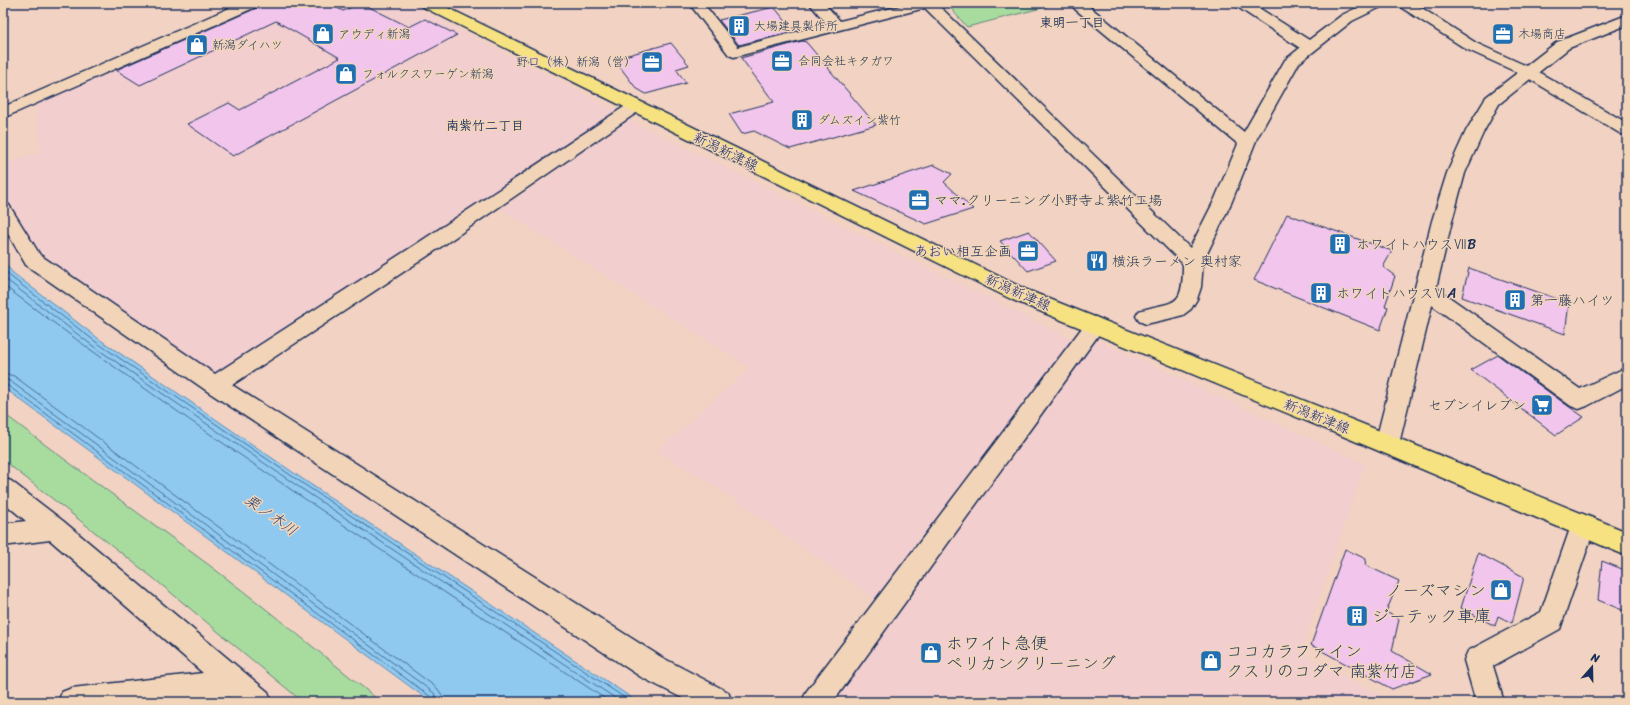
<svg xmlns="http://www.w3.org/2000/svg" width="1630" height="705" viewBox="0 0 1630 705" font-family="Sriracha,'Klee One',sans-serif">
	<rect width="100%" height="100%" fill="#f2d2c2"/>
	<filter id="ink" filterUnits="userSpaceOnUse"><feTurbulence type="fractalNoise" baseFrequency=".025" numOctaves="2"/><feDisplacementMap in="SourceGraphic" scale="8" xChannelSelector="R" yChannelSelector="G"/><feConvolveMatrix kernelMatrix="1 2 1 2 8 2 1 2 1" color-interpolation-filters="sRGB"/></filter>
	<g filter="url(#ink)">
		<!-- built -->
		<path fill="#f2cecf" d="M258 3H407L621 113 496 190 217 374 204 367 85 285 42 258 9 208 3 194V164L41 152 35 103Z
			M629 120 1073 340 875 599 726 493 657 451 750 368 501 209Z
			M1093 338 1365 464 1300 653 1392 702H831L854 675 972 513Z"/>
		<!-- green -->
		<path fill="#a8dc9e" stroke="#62867e" d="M946 3H1061L967 27Z
			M3 413C72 466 143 516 213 568 270 611 325 657 381 702H303L152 577 3 460Z"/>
		<!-- water -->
		<path fill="#8fc9ef" stroke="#618bb5" d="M3 261 13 273 99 339 307 482 638 702H431L3 387Z"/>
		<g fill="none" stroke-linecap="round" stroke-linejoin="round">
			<!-- shore -->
			<path stroke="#496d98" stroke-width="1" d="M3 268 11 277 96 342 305 485 631 702
				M3 275 8 281 93 346 302 489 621 702
				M3 285C199 433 406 566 610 702
				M3 373 14 376 437 688 442 695 444 702
				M3 379 10 381 434 693 438 702
				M3 384 7 385 431 697 433 702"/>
		</g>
		<!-- building -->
		<path fill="#f2c6ec" stroke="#1b2f5e" d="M261 3H328L343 11 361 3 409 27 425 19 457 35 233 156 187 124 229 103 240 110 340 58 276 21 140 85 116 70 259 7Z
			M774 7 794 31 739 45 719 20Z
			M802 41 806 42 876 125 790 149 754 131 742 134 729 114 774 102 741 58Z
			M671 43 689 65 676 69 686 83 646 94 636 88 614 59Z
			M934 165 952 174 944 182 973 209 926 224 854 191Z
			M1287 214 1392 251 1383 267 1395 276 1385 306 1388 307 1380 330 1254 280Z
			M1029 231 1056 261 1028 271 1000 241Z
			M1469 268 1569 303 1565 334 1462 297Z
			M1498 355 1568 406 1584 417 1556 435 1471 370Z
			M1345 549 1366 559 1365 565 1399 581 1386 612 1399 619 1392 651 1432 674 1392 689 1311 645Z
			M1478 553 1524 577 1512 623 1498 616 1495 626 1461 608Z
			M1602 561 1627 571V612L1598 600Z"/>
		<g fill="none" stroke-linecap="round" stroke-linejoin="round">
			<!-- minor casing -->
			<g stroke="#1b2f5e" stroke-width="3">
				<path id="minor" d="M241 3H260L258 6 3 118V107Z
					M689 3H703L738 47 827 24 809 3H824L840 21 912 3H936L1190 248 1214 201 1238 144 1075 9 1073 6 1075 3H1085L1244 132 1285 60 1300 48 1236 6 1234 3H1251L1309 40 1342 15 1367 3H1385L1383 6 1352 21 1299 63 1257 138 1232 201 1203 262 1201 287 1197 299 1191 309 1183 315 1168 319 1146 324 1139 321 1136 316 1139 311C1175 300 1183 310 1183 264L925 8 734 57 729 55Z
					M1397 3H1414L1476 43 1533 69 1627 123V135L1621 134 1523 75 1466 49 1399 6Z
					M636 101 642 103 644 106 642 109 429 255 232 385 661 657 728 692 732 702H690L641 677 207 391 26 265 3 225V203L9 205 40 255 215 374 415 245 630 103Z
					M1425 283 1432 285 1580 389 1627 367V385L1587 406 1579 409 1571 406 1418 295 1415 290 1418 285Z
					M1095 317 1102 320 1105 325 1102 330 833 702H802L806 692 1088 320Z
					M3 478 11 481 63 521 268 692 272 702H237L231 697 190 702H58L62 692 72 688 203 673 50 540 3 546V524L26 521 3 502Z
					M1583 515 1592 518 1595 526 1560 629 1493 666 1504 702H1476L1464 660 1468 651 1541 612 1571 526 1574 518Z"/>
			</g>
			<!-- tertiary casing -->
			<g stroke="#1b2f5e" stroke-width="3">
				<path id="tertiary" d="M1627 15V25L1569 48 1499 104 1484 131 1465 173 1452 221 1399 444 1395 451 1387 454 1379 451 1375 444 1432 221 1447 173 1466 131 1484 101 1486 97 1557 42Z"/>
			</g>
			<!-- primary casing -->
			<g stroke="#1b2f5e" stroke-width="3">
				<path id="primary" d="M419 3H438L1027 290 1395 437 1627 532V556L1379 451 1013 300 421 6Z"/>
			</g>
			<!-- minor -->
			<use href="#minor" fill="#f2d5b8" fill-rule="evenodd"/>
			<!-- tertiary -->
			<use href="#tertiary" fill="#f2d5b8" fill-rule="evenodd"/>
			<!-- primary -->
			<use href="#primary" fill="#f7e281" fill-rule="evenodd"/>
		</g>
	</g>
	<!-- icons -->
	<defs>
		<g id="building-square" transform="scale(1.15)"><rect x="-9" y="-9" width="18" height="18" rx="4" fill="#1f6fb2" stroke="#f2d5b8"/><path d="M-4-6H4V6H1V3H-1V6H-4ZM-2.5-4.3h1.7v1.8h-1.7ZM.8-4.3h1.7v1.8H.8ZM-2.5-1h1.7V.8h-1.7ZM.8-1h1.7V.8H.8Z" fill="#fff"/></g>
		<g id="shop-square" transform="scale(1.15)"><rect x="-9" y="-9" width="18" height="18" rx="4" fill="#1f6fb2" stroke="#f2d5b8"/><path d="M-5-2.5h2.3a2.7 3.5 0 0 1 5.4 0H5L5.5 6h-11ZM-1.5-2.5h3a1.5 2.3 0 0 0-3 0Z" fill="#fff"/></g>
		<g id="office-square" transform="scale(1.15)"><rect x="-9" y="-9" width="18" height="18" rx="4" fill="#1f6fb2" stroke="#f2d5b8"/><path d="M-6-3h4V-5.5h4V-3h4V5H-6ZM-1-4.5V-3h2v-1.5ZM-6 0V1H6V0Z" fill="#fff"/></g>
		<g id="restaurant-square" transform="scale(1.15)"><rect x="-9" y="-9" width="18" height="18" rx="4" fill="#1f6fb2" stroke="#f2d5b8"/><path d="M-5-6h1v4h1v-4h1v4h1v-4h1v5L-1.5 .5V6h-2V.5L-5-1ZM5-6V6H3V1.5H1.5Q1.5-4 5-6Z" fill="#fff"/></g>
		<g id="supermarket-square" transform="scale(1.15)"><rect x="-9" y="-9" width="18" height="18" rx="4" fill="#1f6fb2" stroke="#f2d5b8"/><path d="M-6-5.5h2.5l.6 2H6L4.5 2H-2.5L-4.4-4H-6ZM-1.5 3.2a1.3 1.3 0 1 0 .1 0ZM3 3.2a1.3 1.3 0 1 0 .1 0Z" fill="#fff"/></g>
	</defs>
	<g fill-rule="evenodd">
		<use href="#building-square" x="739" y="26"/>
		<use href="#shop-square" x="323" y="34"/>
		<use href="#office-square" x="1503" y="34"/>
		<use href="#shop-square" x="197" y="45"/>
		<use href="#office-square" x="782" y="61"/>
		<use href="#office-square" x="652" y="62"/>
		<use href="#shop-square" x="346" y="74"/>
		<use href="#building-square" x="802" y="120"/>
		<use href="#office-square" x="919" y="200"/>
		<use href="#building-square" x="1340" y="244"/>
		<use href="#office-square" x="1028" y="251"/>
		<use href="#restaurant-square" x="1097" y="261"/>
		<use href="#building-square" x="1321" y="293"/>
		<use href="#building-square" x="1515" y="300"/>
		<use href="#supermarket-square" x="1542" y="405"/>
		<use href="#shop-square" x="1501" y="590"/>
		<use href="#building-square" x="1357" y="616"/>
		<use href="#shop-square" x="931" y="653"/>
		<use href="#shop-square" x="1211" y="661"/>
	</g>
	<g text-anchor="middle" stroke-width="3" stroke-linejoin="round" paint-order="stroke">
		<!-- far-poi labels -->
		<g font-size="12" fill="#1b2f5e" stroke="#f2d5b8" text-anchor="start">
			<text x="754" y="30">大場建具製作所</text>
			<text x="338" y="38">アウディ新潟</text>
			<text x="1518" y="38">木場商店</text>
			<text x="212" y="49">新潟ダイハツ</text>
			<text x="798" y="65">合同会社キタガワ</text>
			<text x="636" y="66" text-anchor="end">野口（株）新潟（営）</text>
			<text x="362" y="78">フォルクスワーゲン新潟</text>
			<text x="818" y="124">ダムズイン紫竹</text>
		</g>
		<!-- far-neighbourhood labels -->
		<g font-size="13" font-weight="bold" fill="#1b2f5e" stroke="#f2d5b8">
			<text x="1072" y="27">東明一丁目</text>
			<text x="485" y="130">南紫竹二丁目</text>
		</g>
		<!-- street labels -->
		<g font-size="14" fill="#1b2f5e" stroke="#f2d5b8">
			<text transform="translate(726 151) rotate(26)" y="5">新潟新津線</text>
			<text transform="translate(1018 292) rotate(24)" y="5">新潟新津線</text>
			<text transform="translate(1317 416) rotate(22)" y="5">新潟新津線</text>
		</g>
		<!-- poi labels -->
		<g font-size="14" fill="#1b2f5e" stroke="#f2d5b8" text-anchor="start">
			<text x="934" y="205">ママ.クリーニング小野寺よ紫竹工場</text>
			<text x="1356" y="249">ホワイトハウスⅦB</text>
			<text x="1012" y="256" text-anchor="end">あおい相互企画</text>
			<text x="1112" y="266">横浜ラーメン 奥村家</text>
			<text x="1336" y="298">ホワイトハウスⅥA</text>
			<text x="1530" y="305">第一藤ハイツ</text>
			<text x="1526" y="410" text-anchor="end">セブンイレブン</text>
		</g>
		<!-- water labels -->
		<g font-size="15" font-style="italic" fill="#2c4674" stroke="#f2d5b8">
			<text transform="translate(271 515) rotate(35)" y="5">栗ノ木川</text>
		</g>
		<!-- near-poi labels -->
		<g font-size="17" fill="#1b2f5e" stroke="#f2d5b8" text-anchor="start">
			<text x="1486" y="596" text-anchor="end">ノーズマシン</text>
			<text x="1372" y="622">ジーテック車庫</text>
			<text x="946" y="649">ホワイト急便<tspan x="946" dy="20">ペリカンクリーニング</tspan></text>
			<text x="1226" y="657">ココカラファイン<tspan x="1226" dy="20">クスリのコダマ 南紫竹店</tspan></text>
		</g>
	</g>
	<!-- margin -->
	<rect width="1630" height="705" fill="none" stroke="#f2d5b8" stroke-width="16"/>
	<rect x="8" y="8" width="1614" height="689" fill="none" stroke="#1b2f5e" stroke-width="1.5" filter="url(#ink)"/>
	<!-- north arrow -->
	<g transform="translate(1592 667) rotate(20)" stroke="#f2d5b8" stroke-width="3" paint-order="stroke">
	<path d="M0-3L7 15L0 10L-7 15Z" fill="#1b2f5e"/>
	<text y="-6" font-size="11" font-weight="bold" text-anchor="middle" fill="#1b2f5e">N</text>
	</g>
</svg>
